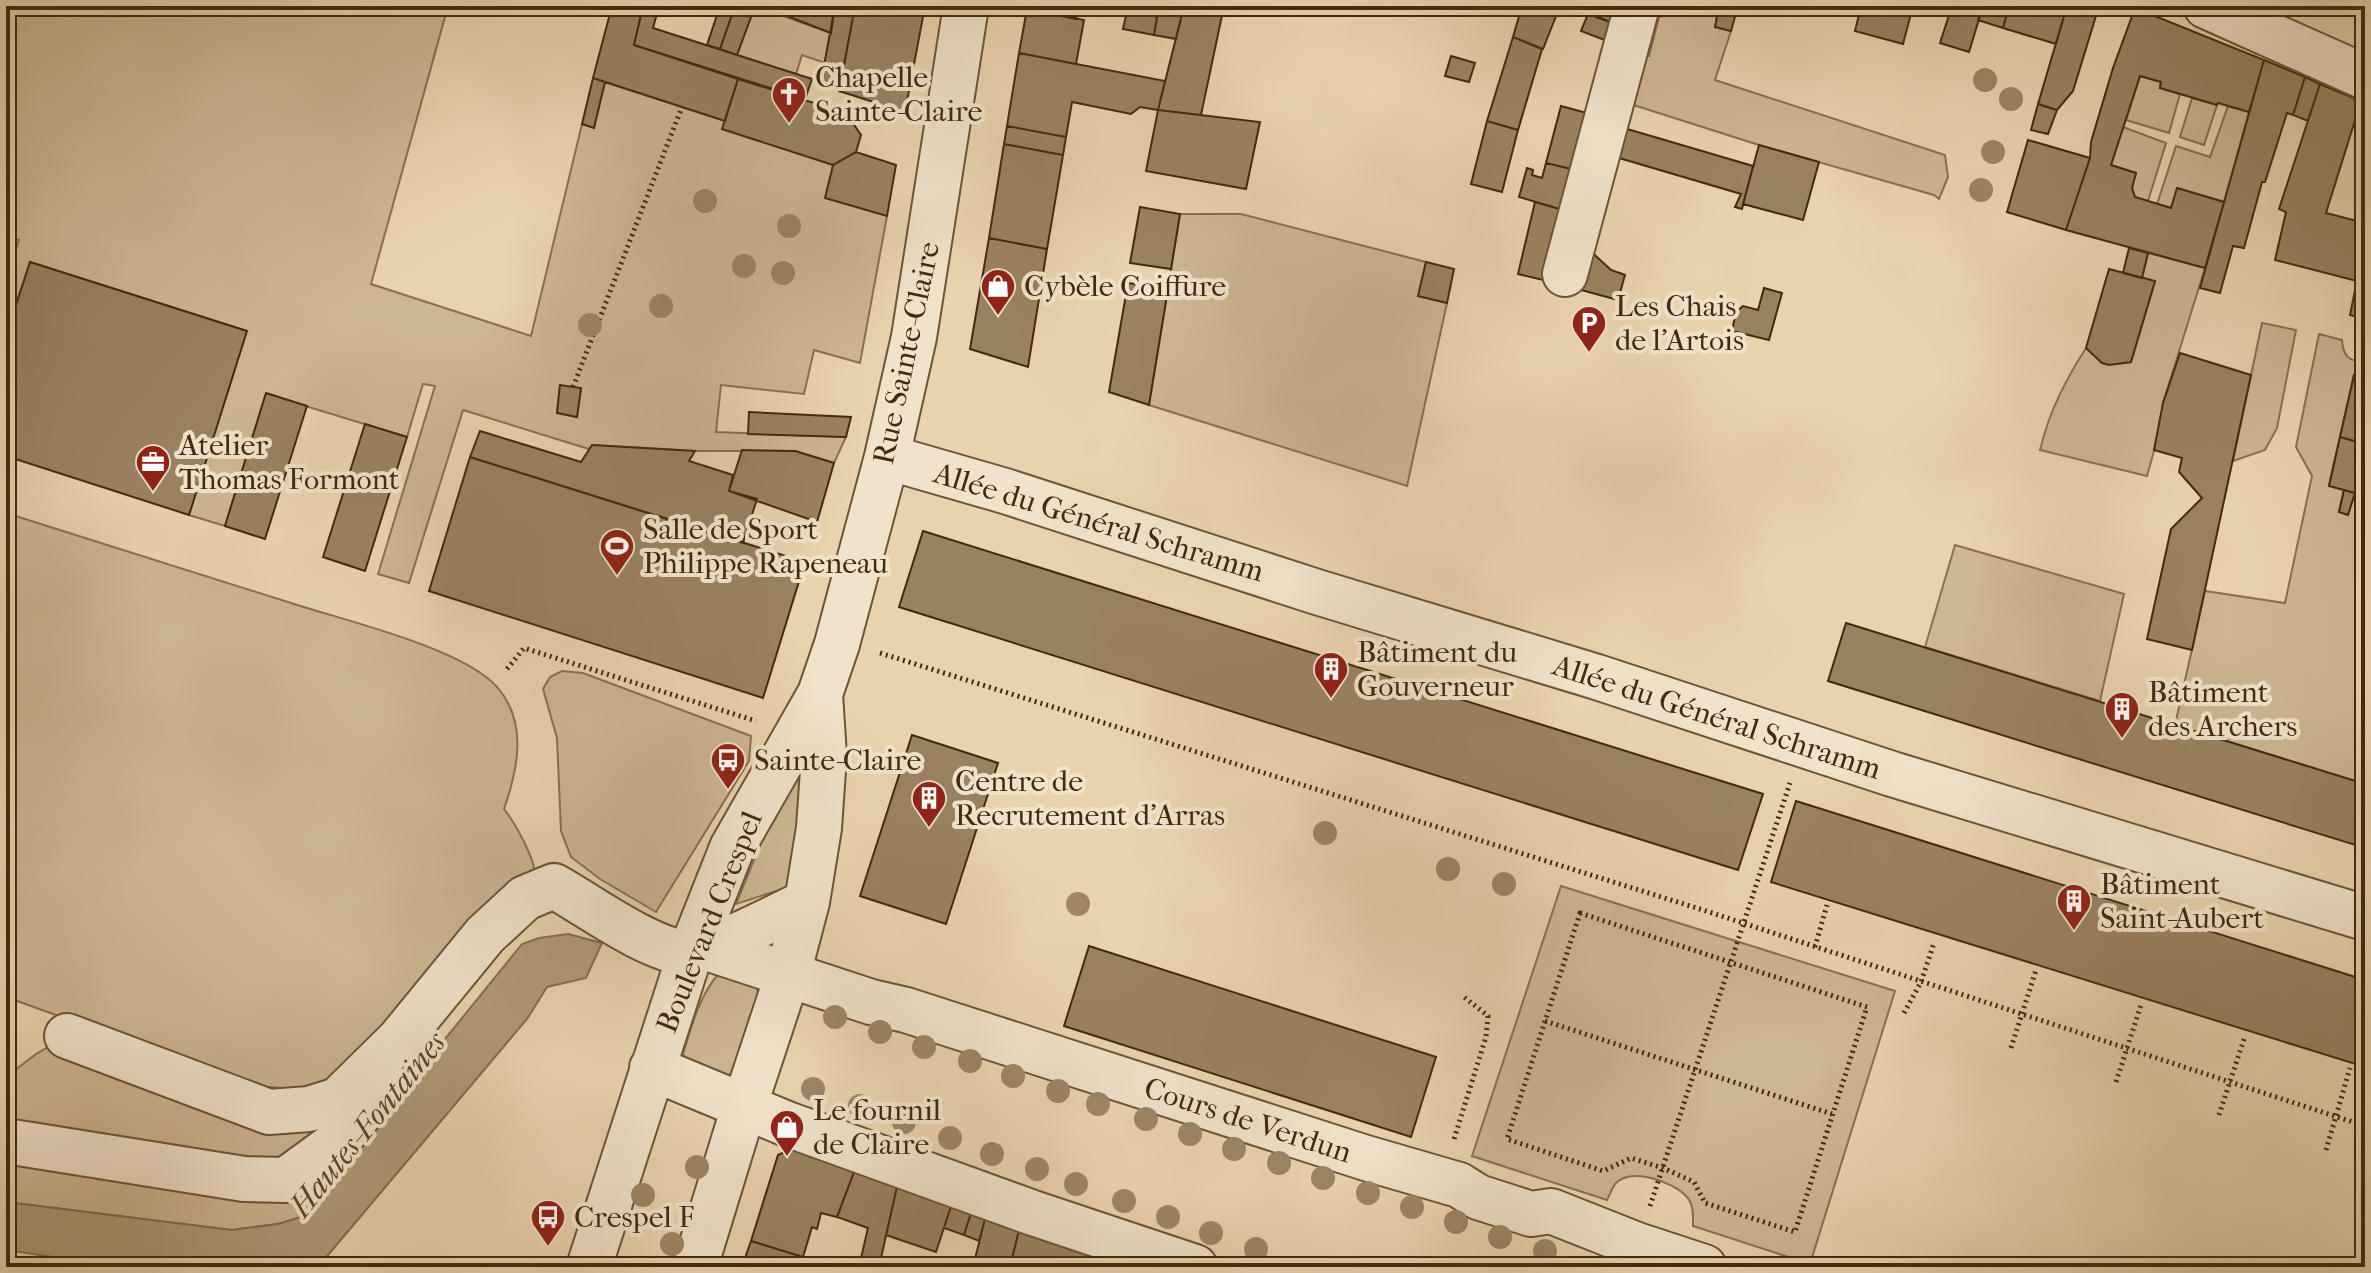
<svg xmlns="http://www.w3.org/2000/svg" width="2371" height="1273" viewBox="0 0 2371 1273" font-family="'IM FELL French Canon',serif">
	<rect width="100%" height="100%" fill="#e9d3af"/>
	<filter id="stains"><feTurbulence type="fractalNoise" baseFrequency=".0025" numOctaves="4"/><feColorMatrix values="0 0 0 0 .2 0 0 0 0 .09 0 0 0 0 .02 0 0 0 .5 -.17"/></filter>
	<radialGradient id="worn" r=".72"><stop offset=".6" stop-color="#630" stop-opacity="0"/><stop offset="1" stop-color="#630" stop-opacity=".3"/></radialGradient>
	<!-- green -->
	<path fill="#cdb694" stroke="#887052" stroke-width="2" fill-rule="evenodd" d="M6 6H448L371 284 531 336 582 124 594 127 605 82 725 121 723 129 833 165 887 216 860 363 814 350 804 394 721 385 716 432 846 437 834 463 795 451H695L593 445 589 449 463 410 409 583 378 574 435 386 423 384 407 437 266 394 225 526 189 515 246 331 30 262 6 336V281L19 240 6 236ZM560 386 581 389 577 417 557 413Z
		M755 6 831 33 825 63 802 55 796 74 737 55Z
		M1695 6H1719L1715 27 1731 31 1715 80 1945 155 1948 177 1939 199 1934 195 1759 145 1621 101 1635 52 1649 56 1659 17Z
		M2140 76 2161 82 2160 88 2180 94 2169 133 2126 120Z
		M2192 98 2217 105 2204 145 2180 137Z
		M2228 106 2249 112 2224 202 2178 188 2171 208 2157 204 2176 146 2210 157Z
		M2123 127 2166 143 2148 201 2135 197 2132 188 2136 173 2111 165Z
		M1180 214H1241L1426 262 1418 296 1447 303 1407 486 1149 405Z
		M2148 253 2205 268 2163 403 2160 429 2147 476 2040 450C2049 412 2065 381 2086 348L2102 363 2131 362 2155 282 2142 278Z
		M2262 323 2296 330 2277 428 2265 450 2233 461Z
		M2319 334 2342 340C2343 357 2349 360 2365 364L2364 377 2354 375 2329 485 2344 490 2339 511 2348 515 2365 456V784L2175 725 2205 591 2285 603 2312 476 2296 447Z
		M6 513C101 543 196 573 291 603 343 620 463 648 497 687 528 722 518 769 504 809 515 823 535 858 535 876L411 1001 400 1003 388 1026 336 1076 307 1088H280L250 1085 6 997Z
		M1955 545 2124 594 2100 701 1925 647Z
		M562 671 583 673 751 736 749 761 656 912 600 879 571 857 561 831 557 738 543 689 550 677Z
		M799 763 801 789 795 885 736 904 777 804Z
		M1561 886 1895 991 1810 1264 1693 1226C1693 1216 1694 1204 1686 1196 1673 1182 1632 1167 1616 1183 1612 1187 1610 1195 1607 1200L1472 1156Z
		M719 973 756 987 763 1005 746 1060 729 1075 713 1076 695 1072 683 1054C692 1024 699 997 719 973Z
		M67 1036 309 1109 399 1040 438 1048 308 1215 278 1224 232 1230 6 1202V1077L36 1054Z"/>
	<!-- water -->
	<path fill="#b09a79" stroke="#846d4f" stroke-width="2" d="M568 934 602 943 586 978 547 987 527 1019 318 1267H119L6 1250V1202L232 1230 278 1224 308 1215 415 1076 522 944 539 938Z"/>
	<!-- building -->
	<path fill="#998262" stroke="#422a0f" stroke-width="2" d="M612 6H643L634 45 738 79 725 121 593 78Z
		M643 6H659L653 28 812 79 805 99 634 45Z
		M720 6H735L720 49 707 45Z
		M735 6H755L737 55 720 49Z
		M761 6H835L831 33Z
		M835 6H855L840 87 821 82Z
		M855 6H873L885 10 886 6H925L905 112 839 91Z
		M1028 6H1079L1076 19 1027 9Z
		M1159 6H1184L1176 39 1154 35Z
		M1184 6H1224L1201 115 1158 110Z
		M1500 6H1522L1520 12Z
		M1522 6H1560L1543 49 1513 37Z
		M1570 6H1601L1596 16Z
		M1601 6H1624L1615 24 1596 16Z
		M1719 6H1738L1731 31 1715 27Z
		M1861 6H1913L1903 44 1855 31Z
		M1952 6H1983L1969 52 1940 43Z
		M1983 6H2009L2003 28 1978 20Z
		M2009 6H2067L2056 44 2003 28Z
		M2067 6H2099L2073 91 2057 110 2038 104Z
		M2135 8 2264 60 2249 112 2218 103 2217 105 2160 88 2161 82 2140 76 2111 165 2136 173 2132 188 2135 197 2171 208 2177 188 2224 202 2205 268 2066 230 2090 158 2091 142 2113 68Z
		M1027 9 1084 20 1076 64 1019 53Z
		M1127 11 1157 16 1154 35 1123 29Z
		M1588 14 1615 24 1607 41 1581 31Z
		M1513 37 1542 49 1518 130 1487 121Z
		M1019 53 1165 81 1158 110 1140 107 1131 114 1072 102 1066 137 1007 126Z
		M1451 56 1475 63 1469 82 1445 76Z
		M2264 60 2305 77 2293 115 2287 113 2265 182H2262L2244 248 2233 246 2220 293 2200 288Z
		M2305 77 2320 84 2308 121 2293 115Z
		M593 78 605 82 594 128 582 124Z
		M738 79 846 113 861 135 856 152 833 165 722 129Z
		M2320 84 2361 101 2326 213 2365 223V319L2350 315 2357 281 2275 260 2286 212 2279 209Z
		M2038 104 2057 110 2048 134 2031 130Z
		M1561 106 1594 115 1580 171 1546 163Z
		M1158 110 1260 122 1246 189 1146 171Z
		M1487 121 1518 130 1502 192 1471 184Z
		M1007 126 1066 137 1063 155 1004 144Z
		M1617 126 1753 166 1742 209 1735 207 1741 194 1609 155Z
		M2028 140 2090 158 2066 230 2007 212Z
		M1004 144 1063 155 1047 249 989 238Z
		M1759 145 1819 162 1803 220 1743 204Z
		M856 152 896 165 887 216 825 198 833 165Z
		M1546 163 1580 171 1570 212 1519 197 1527 168 1533 170 1532 175 1542 178Z
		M1535 202 1570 212 1552 282 1518 274Z
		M1140 207 1180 214 1171 269 1130 263Z
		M989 238 1047 249 1028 367 970 349Z
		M1585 246 1611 270 1625 275 1618 300 1574 288Z
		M2129 248 2148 253 2142 278 2123 273Z
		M30 262 247 331 189 515 6 456V336Z
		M1426 262 1454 269 1447 303 1418 296Z
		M2109 269 2155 281 2131 362 2109 365 2102 363 2086 348Z
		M1128 283 1168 289 1149 405 1109 392Z
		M1764 288 1782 293 1769 340 1732 331 1736 312 1743 306 1758 310Z
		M2180 353 2251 375 2192 650 2147 639 2171 529 2202 498 2179 472 2182 458 2154 450 2163 403Z
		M2365 374V444L2340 437 2354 375 2364 377Z
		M560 385 581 388 577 417 557 413Z
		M266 393 307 406 265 539 225 526Z
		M749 412 851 417 846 437 748 434Z
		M365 424 407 437 365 571 323 557Z
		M480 431 581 462 592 445 695 451 689 461 733 475 729 491 757 499 743 543 470 457Z
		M2340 437 2365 444V456L2355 493 2329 486Z
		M742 450 795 451 834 463 817 522 729 491Z
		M470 457 805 562 763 698 429 591Z
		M2344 490 2355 493 2348 515 2339 512Z
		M923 531 1763 794 1738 870 899 607Z
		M1846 623 2365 784V848L1828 681Z
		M912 735 998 763 946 924 860 896Z
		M1796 801 2365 980V1067L1771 882Z
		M1089 946 1436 1057 1411 1137 1064 1026Z
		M791 1149 854 1172 837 1217 821 1213 817 1229 812 1227 803 1257 751 1241 778 1155Z
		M854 1172 897 1187 879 1267H859L868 1228 837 1217Z
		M897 1187 951 1206 936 1252 886 1235Z
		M951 1206 971 1213 964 1235 944 1228Z
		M971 1213 985 1219 979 1241 964 1235Z
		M985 1219 1019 1230 1010 1267H973Z
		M1019 1230 1086 1254 1083 1267H1010Z
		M751 1241 803 1257 834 1267H742Z
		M1086 1254 1115 1265 1114 1267H1083Z"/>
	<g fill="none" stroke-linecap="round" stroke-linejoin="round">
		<!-- minor casing -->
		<g stroke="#6c5437" stroke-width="48">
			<path id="minor" d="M2206 6 2365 77
				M1565 274 1637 6
				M887 457 1005 491 1317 592 1597 677 1892 774 2365 918
				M707 948 871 1002 906 1010 1366 1158 1459 1185 1478 1197 1531 1214 1551 1211 1637 1245 1704 1267
				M67 1036 269 1112 309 1109 338 1100 399 1040 485 935 525 898 554 886C588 905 649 950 687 953 702 955 788 911 807 902
				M652 1068 787 1124 1033 1213 1195 1267
				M6 1141 244 1179 286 1180 334 1145 385 1083
				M589 1267 690 954 732 848 820 694 837 644 887 457 914 337 966 6
				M695 1267 744 1107 788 974 807 902 819 828 824 756 820 694"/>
		</g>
		<!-- path -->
		<path stroke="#422a0f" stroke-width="5" stroke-dasharray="2 4" stroke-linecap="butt" d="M573 387 682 107
			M880 653 1703 910 2365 1126
			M507 669 524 648 756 721
			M1580 913 1867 1007 1795 1232 1705 1203 1694 1182 1663 1168 1631 1158 1603 1171 1507 1139Z
			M1815 947 1827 905
			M1904 1013 1921 982 1934 943
			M1545 1021 1832 1114
			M2011 1048 2036 970
			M2116 1082 2141 1005
			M2219 1115 2245 1036
			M1454 1139 1486 1037 1488 1016 1464 997
			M2326 1150 2350 1068
			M1650 1206 1790 783"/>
		<!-- minor -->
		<use href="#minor" stroke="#f1e2cb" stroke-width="44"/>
	</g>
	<!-- trees -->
	<g fill="#9d8566">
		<circle cx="1985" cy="80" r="12"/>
		<circle cx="2011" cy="99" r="12"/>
		<circle cx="1993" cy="152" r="12"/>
		<circle cx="1981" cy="190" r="12"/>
		<circle cx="705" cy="201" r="12"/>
		<circle cx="789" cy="226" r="12"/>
		<circle cx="744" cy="266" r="12"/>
		<circle cx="783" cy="273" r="12"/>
		<circle cx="661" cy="306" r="12"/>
		<circle cx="590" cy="325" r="12"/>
		<circle cx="1325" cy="833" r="12"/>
		<circle cx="1448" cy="869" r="12"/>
		<circle cx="1504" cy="884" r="12"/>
		<circle cx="1078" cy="904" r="12"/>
		<circle cx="835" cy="1017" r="12"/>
		<circle cx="880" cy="1032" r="12"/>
		<circle cx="924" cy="1047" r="12"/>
		<circle cx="970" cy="1061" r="12"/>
		<circle cx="1013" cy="1076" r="12"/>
		<circle cx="813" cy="1089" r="12"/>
		<circle cx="1058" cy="1091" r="12"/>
		<circle cx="1098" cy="1104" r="12"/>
		<circle cx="860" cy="1106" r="12"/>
		<circle cx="1146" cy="1119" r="12"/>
		<circle cx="904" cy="1122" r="12"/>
		<circle cx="1190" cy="1134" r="12"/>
		<circle cx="950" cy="1138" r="12"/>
		<circle cx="1234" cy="1149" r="12"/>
		<circle cx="992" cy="1154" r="12"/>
		<circle cx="1279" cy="1163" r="12"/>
		<circle cx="697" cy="1167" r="12"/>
		<circle cx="1037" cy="1169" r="12"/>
		<circle cx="1323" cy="1178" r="12"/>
		<circle cx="1076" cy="1184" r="12"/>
		<circle cx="1368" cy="1193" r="12"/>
		<circle cx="643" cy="1195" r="12"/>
		<circle cx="1124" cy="1201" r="12"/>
		<circle cx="1412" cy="1207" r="12"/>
		<circle cx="1168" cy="1217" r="12"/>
		<circle cx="1456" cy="1222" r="12"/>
		<circle cx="1211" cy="1233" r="12"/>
		<circle cx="1500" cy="1237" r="12"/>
		<circle cx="672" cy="1244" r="12"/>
		<circle cx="1256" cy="1249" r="12"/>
		<circle cx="1545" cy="1251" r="12"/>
	</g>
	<!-- icons -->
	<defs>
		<g id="church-pin" transform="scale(1.8)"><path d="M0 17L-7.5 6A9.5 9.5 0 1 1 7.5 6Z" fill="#8f2418" stroke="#f1e2cb"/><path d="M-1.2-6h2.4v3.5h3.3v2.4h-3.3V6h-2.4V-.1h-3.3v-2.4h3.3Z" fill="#fff"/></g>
		<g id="shop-pin" transform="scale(1.8)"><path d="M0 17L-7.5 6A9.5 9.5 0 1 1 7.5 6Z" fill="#8f2418" stroke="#f1e2cb"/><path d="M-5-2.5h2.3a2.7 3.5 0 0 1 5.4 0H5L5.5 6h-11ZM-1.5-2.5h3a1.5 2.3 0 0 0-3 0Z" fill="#fff"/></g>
		<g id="parking-pin" transform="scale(1.8)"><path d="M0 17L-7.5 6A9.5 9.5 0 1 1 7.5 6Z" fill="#8f2418" stroke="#f1e2cb"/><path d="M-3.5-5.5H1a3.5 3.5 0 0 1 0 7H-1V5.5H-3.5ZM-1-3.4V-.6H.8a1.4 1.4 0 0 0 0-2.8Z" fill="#fff"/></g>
		<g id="office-pin" transform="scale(1.8)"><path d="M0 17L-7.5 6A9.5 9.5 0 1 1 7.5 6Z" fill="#8f2418" stroke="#f1e2cb"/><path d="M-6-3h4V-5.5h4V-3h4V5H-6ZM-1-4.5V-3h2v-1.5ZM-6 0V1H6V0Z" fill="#fff"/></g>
		<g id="stadium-pin" transform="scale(1.8)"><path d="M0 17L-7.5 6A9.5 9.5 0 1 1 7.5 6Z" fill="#8f2418" stroke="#f1e2cb"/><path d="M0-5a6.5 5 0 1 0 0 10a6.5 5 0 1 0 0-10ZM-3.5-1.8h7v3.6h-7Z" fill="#fff"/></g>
		<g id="building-pin" transform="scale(1.8)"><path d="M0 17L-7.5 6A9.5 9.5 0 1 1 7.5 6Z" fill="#8f2418" stroke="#f1e2cb"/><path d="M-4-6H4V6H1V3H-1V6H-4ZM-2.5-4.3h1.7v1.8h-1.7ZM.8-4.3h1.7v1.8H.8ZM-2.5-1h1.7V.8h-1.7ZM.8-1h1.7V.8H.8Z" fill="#fff"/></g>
		<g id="bus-pin" transform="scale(1.8)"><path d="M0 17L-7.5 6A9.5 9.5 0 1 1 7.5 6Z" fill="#8f2418" stroke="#f1e2cb"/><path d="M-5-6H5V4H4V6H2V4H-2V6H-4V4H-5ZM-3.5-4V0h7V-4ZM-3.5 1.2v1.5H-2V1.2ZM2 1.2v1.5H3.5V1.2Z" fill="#fff"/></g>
	</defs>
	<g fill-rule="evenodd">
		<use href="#church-pin" x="789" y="94"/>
		<use href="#shop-pin" x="998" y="286"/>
		<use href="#parking-pin" x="1589" y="323"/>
		<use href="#office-pin" x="153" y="462"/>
		<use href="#stadium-pin" x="617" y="546"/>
		<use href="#building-pin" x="1331" y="669"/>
		<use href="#building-pin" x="2122" y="709"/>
		<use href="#bus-pin" x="728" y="760"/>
		<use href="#building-pin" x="929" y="798"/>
		<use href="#building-pin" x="2074" y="901"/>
		<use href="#shop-pin" x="787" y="1127"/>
		<use href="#bus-pin" x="548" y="1217"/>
	</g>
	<g text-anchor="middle" stroke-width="8" stroke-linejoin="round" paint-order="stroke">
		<!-- poi labels -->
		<g font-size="30" fill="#422a0f" stroke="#f1e2cb" text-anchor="start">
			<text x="815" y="87">Chapelle<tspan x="815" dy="34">Sainte-Claire</tspan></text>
			<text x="1024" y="296">Cybèle Coiffure</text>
			<text x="1615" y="316">Les Chais<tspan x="1615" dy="34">de l'Artois</tspan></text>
			<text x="179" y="455">Atelier<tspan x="179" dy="34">Thomas Formont</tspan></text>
			<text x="643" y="539">Salle de Sport<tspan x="643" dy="34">Philippe Rapeneau</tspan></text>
			<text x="1357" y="662">Bâtiment du<tspan x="1357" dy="34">Gouverneur</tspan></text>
			<text x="2148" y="702">Bâtiment<tspan x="2148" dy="34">des Archers</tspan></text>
			<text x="754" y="770">Sainte-Claire</text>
			<text x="955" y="791">Centre de<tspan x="955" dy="34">Recrutement d'Arras</tspan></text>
			<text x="2100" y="894">Bâtiment<tspan x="2100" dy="34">Saint-Aubert</tspan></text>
			<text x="813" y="1120">Le fournil<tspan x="813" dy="34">de Claire</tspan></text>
			<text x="574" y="1227">Crespel F</text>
		</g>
		<!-- street labels -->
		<g font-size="30" fill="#422a0f" stroke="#f1e2cb">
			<text transform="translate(906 353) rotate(-78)" y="10">Rue Sainte-Claire</text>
			<text transform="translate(1099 522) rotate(17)" y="10">Allée du Général Schramm</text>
			<text transform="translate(1717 717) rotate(18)" y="10">Allée du Général Schramm</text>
			<text transform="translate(709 922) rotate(-68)" y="10">Boulevard Crespel</text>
			<text transform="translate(1248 1120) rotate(18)" y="10">Cours de Verdun</text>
		</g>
		<!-- water labels -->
		<g font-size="32" font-style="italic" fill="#5e462a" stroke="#f1e2cb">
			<text transform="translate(367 1124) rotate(-51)" y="11">Hautes-Fontaines</text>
		</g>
	</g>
	<!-- margin -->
	<rect width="2371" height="1273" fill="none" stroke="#e9d3af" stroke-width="32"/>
	<rect x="8" y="8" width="2355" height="1257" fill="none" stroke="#422a0f" stroke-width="4"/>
	<rect x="16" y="16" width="2339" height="1241" fill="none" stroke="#422a0f" stroke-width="2"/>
	<rect width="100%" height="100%" filter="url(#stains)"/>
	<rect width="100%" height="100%" fill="url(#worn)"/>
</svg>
